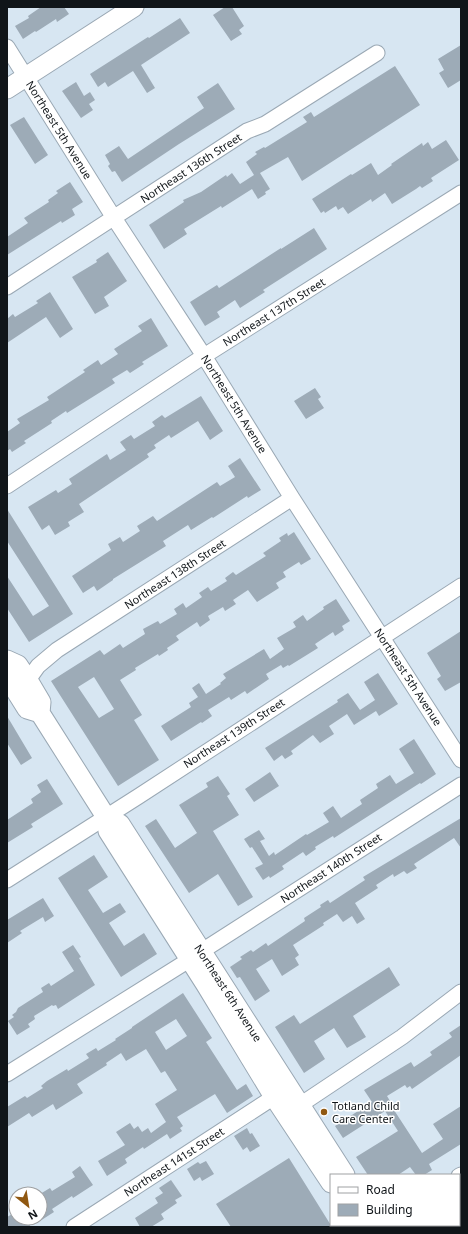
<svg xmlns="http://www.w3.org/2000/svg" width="468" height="1234" viewBox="0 0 468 1234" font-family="'Noto Sans',sans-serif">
	<rect width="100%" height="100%" fill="#d7e6f2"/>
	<!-- building -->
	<path fill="#9dabb7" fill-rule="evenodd" d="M41 7H64L69 14 57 22 56 19 36 32 35 31 23 39 15 26 29 18 28 16Z
		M225 7H232L244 26 239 30 242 34 231 41 213 15Z
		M180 18 190 33 141 65 155 88 147 93 133 71 108 87 105 82 98 87 90 74 148 37 149 38Z
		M461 45V80L448 88 439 73 444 70 438 59Z
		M395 66 420 105 302 181 288 157 260 173 270 189 265 192 266 194 258 199 252 189 222 208 221 206 184 229 187 234 164 249 149 225 184 202 183 200 201 192 226 175 227 177 232 173 240 184 254 175 246 162 257 154 255 152 264 147 265 148 307 122 303 117 311 112 314 117Z
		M76 82 84 96 90 92 95 100 89 104 93 110 81 118 62 91Z
		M218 83 235 109 179 144 122 182 115 171 112 172 108 166 110 164 105 155 119 146 128 159 204 108 197 97Z
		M24 117 48 155 35 164 10 125Z
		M446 140 459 160 431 178 433 181 422 188 420 186 416 189 392 204 385 193 372 202 371 199 348 214 343 207 338 210 336 206 325 213 324 211 321 213 312 199 351 174 352 175 371 163 378 175 392 165 391 164 422 143 423 146 428 142 432 149Z
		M70 182 83 202 72 209 75 215 62 223 61 221 7 255V237L28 223 24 218 49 202 48 200 58 193 56 191Z
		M314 228 327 249 263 290 265 292 240 308 235 300 217 312 220 317 205 326 190 302 217 285 219 288 281 248V249Z
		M108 252 127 281 104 297 109 306 95 314 72 277 97 262 96 260Z
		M50 292 73 329 60 338 46 317 7 343V319L13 314 15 317 38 303 36 301Z
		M151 318 168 346 142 362 144 364 130 373 127 370 112 379 115 383 67 413 66 411 51 421 52 423 24 441 26 443 12 452 10 449 7 451V432L20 423 17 419 49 400 47 397 85 372 83 370 98 360 101 365 118 354 114 349 142 331 138 326Z
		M315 388 321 397 318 399 324 408 306 419 294 401Z
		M201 396 223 431 210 440 198 421 171 438 169 435 154 445 156 448 147 454 149 457 79 504 84 512 68 522 70 526 55 535 49 525 42 530 28 507 56 490 58 493 72 484 69 479 107 454 110 460 126 450 120 442 131 435 134 439 155 426 152 422 162 415 165 418Z
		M240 458 261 490 248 498 247 496 213 518 212 517 191 530 188 525 163 541 166 546 113 579V580L97 591 94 586 83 593 72 576 111 550 108 544 120 537 123 542 140 531 137 526 153 516 157 521 217 482 220 486 235 477 228 466Z
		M7 509 73 614 29 642 7 608V576L33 616 49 606 7 541Z
		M294 532 311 559 301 565 299 562 283 572 286 577 276 583 279 588 257 602 248 590 233 600 236 604 225 611 223 607 208 616 210 620 200 627 197 622 176 636 179 640 167 648 168 650 159 656 158 654 135 668 136 670 120 680 142 715 134 720 159 760 118 786 51 681 100 650 104 655 120 644 123 648 145 634 143 629 158 621 160 624 177 614 174 609 183 603 186 608 202 597 199 593 208 587 211 591 227 581 225 578 233 572 236 575 266 556 263 553 281 541 279 538 287 533 288 536ZM94 677 114 709 99 718 78 687Z
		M336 599 350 621 342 626 344 630 335 636 333 632 315 644 318 648 289 666 288 665 283 668 281 665 266 674 269 679 247 694 245 691 231 700 229 697 208 710 212 716 202 723 201 722 171 741 161 726 191 707 189 703 198 697 192 688 199 683 206 694 221 684 220 683 226 678 223 674 264 649 270 659 284 649 277 638 296 627 293 622 303 615 307 621 324 609 323 607Z
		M461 631V682L445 691 437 679 441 676 427 653Z
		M378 673 398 704 379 716 376 711 354 725 347 714 329 726 334 734 320 743 313 735 291 751 293 754 285 759 282 755 274 761 265 748 338 702 337 700 348 693 360 710 375 700 364 682Z
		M7 716 32 758 21 765 7 743Z
		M414 739 436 774 421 784 420 783 334 838 333 836 315 847 316 849 306 856 303 852 282 866 284 869 270 878 269 876 263 880 255 868 263 864 252 847 250 848 244 839 259 830 265 839 260 841 269 856 274 852 275 855 306 834 307 835 329 822 323 813 333 806 341 818 362 804 360 800 378 788 376 784 390 775 396 784 414 773 399 749Z
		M270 772 279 786 254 802 245 789Z
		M218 776 230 794 227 796 239 815 213 831 253 897 238 906 218 874 189 893 145 826 156 819 175 848 197 833 179 805 208 787 206 783Z
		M47 779 63 804 31 824 33 827 7 843V820L33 803 31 799 41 792 37 785Z
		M461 818V848L454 838 414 864 417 868 407 874 404 871 394 877 393 874 376 885 378 888 355 903 365 919 357 924 352 916 343 922 337 914 323 923 324 925 293 945 299 955 295 958 299 965 282 976 272 959 256 969 270 991 255 1001 240 977 237 978 230 967 242 959 240 957 251 950 253 952 266 943 268 946 305 921 304 918 321 907 320 905 328 900 330 903 365 880 363 877Z
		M94 855 108 877 88 890 103 913 120 903 126 912 109 923 124 946 144 933 157 954 121 977 58 878Z
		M43 898 54 916 45 922 43 917 20 931 22 933 7 943V920Z
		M73 945 81 957 79 958 95 985 58 1009 56 1005 53 1006 52 1005 34 1016 35 1019 28 1024 30 1027 17 1035 8 1021 14 1017 12 1015 16 1012 18 1008 43 992 41 988 49 983 51 986 74 971 62 952Z
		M389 967 400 985 353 1016 366 1037 347 1048 334 1028 314 1041 325 1059 304 1073 275 1027 294 1015 300 1024Z
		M183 993 212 1038 206 1042 237 1090 246 1084 253 1096 227 1113 215 1094 177 1117 183 1126 180 1128 182 1131 170 1139 167 1134 144 1149 143 1147 125 1159 127 1163 107 1176 98 1161 125 1145 116 1132 130 1123 134 1129 138 1126 142 1132 148 1128 151 1133 166 1122 155 1104 177 1090 165 1071 161 1073 146 1049 126 1061 121 1053 106 1063 107 1065 77 1084 83 1093 56 1110 53 1104 32 1117 29 1113 7 1127V1107L25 1096 27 1098 43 1088 41 1086 47 1081 67 1069 68 1071 89 1058 86 1054 96 1048 98 1051 116 1040 115 1039 132 1028V1027ZM176 1019 187 1036 166 1050 155 1032Z
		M461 1025V1055L412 1089 410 1086 407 1088 405 1085 387 1096 393 1106 392 1107 422 1153 443 1139 433 1124 461 1106V1144L429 1164 432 1170 424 1175H416L410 1167 398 1175H368L356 1157 398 1131 385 1111 343 1138 335 1126 372 1102 364 1090 411 1062 414 1067 432 1055 430 1052 452 1037 449 1033Z
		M247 1128 250 1134 252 1133 260 1146 250 1152 247 1147 243 1150 234 1136Z
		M289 1158 332 1227H231L216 1204Z
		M206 1161 214 1174 202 1181 200 1177 194 1181 187 1169 198 1162 200 1164Z
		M80 1166 93 1185 73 1198 72 1196 52 1209 54 1212 40 1221V1194L50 1188 52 1191 75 1177 72 1172Z
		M171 1180 182 1196 175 1200 177 1203 161 1214 164 1219 151 1227H140L135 1218 158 1203 155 1198 163 1193 159 1188Z
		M16 1212V1218H25L31 1227H7V1217Z"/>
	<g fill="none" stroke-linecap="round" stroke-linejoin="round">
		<!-- minor casing -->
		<g stroke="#9aa8b4" stroke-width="17">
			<path id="minor" d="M7 47 114 218 204 356 292 498 461 760
				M7 287 247 131 265 124 377 53
				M7 486 204 356 461 193
				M28 680 38 666 57 650 292 498
				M7 880 139 796 461 586
				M202 951 461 785
				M7 1074 189 960
				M300 1105 402 1037 461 992
				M459 1176 461 1175
				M74 1227 274 1097"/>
		</g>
		<!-- major casing -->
		<g stroke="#9aa8b4" stroke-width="21">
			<path id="major" d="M7 89 134 7
				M7 660 18 665 28 680 41 702 40 713 106 817 108 831 206 985 274 1097 331 1183
				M7 677 27 709 40 713
				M106 817 120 824 345 1175
				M358 1225 359 1227
				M376 1225 378 1227"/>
		</g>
		<!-- minor -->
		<use href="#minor" stroke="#fff" stroke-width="15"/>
		<!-- major -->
		<use href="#major" stroke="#fff" stroke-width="19"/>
	</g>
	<!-- markers -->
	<circle fill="#905811" stroke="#fff" stroke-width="1.5" cx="324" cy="1112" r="4"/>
	<g text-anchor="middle" stroke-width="3" stroke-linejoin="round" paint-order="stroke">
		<!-- street labels -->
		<g font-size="11" fill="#101519" stroke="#fff">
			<text transform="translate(59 130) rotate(58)" y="4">Northeast 5th Avenue</text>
			<text transform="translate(191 168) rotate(-33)" y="4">Northeast 136th Street</text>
			<text transform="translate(274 312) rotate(-32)" y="4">Northeast 137th Street</text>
			<text transform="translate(234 404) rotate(58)" y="4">Northeast 5th Avenue</text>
			<text transform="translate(175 574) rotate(-33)" y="4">Northeast 138th Street</text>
			<text transform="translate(408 677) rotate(57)" y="4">Northeast 5th Avenue</text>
			<text transform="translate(234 733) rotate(-33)" y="4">Northeast 139th Street</text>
			<text transform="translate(331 868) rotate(-33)" y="4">Northeast 140th Street</text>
			<text transform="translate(228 993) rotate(57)" y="4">Northeast 6th Avenue</text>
			<text transform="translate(174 1162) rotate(-33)" y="4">Northeast 141st Street</text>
		</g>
		<!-- poi labels -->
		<g font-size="11" fill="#101519" stroke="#fff" text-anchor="start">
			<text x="332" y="1110">Totland Child<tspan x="332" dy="13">Care Center</tspan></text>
		</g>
	</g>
	<!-- border -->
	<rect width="468" height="1234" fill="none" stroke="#101519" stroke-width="16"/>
	<!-- legend -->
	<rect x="330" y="1174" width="130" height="52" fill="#ffffff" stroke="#9fa1a3"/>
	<rect x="338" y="1187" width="20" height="6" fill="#ffffff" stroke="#9fa1a3"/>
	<text x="366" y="1194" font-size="12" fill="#101519">Road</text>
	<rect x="338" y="1204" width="20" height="12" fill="#9dabb7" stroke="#9fa1a3"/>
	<text x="366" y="1214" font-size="12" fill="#101519">Building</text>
	<!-- north arrow -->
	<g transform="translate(28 1206) rotate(150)"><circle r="19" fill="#ffffff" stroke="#9fa1a3"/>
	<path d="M0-3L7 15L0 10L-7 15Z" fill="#905811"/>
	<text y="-6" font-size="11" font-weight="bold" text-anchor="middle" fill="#101519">N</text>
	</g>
</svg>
